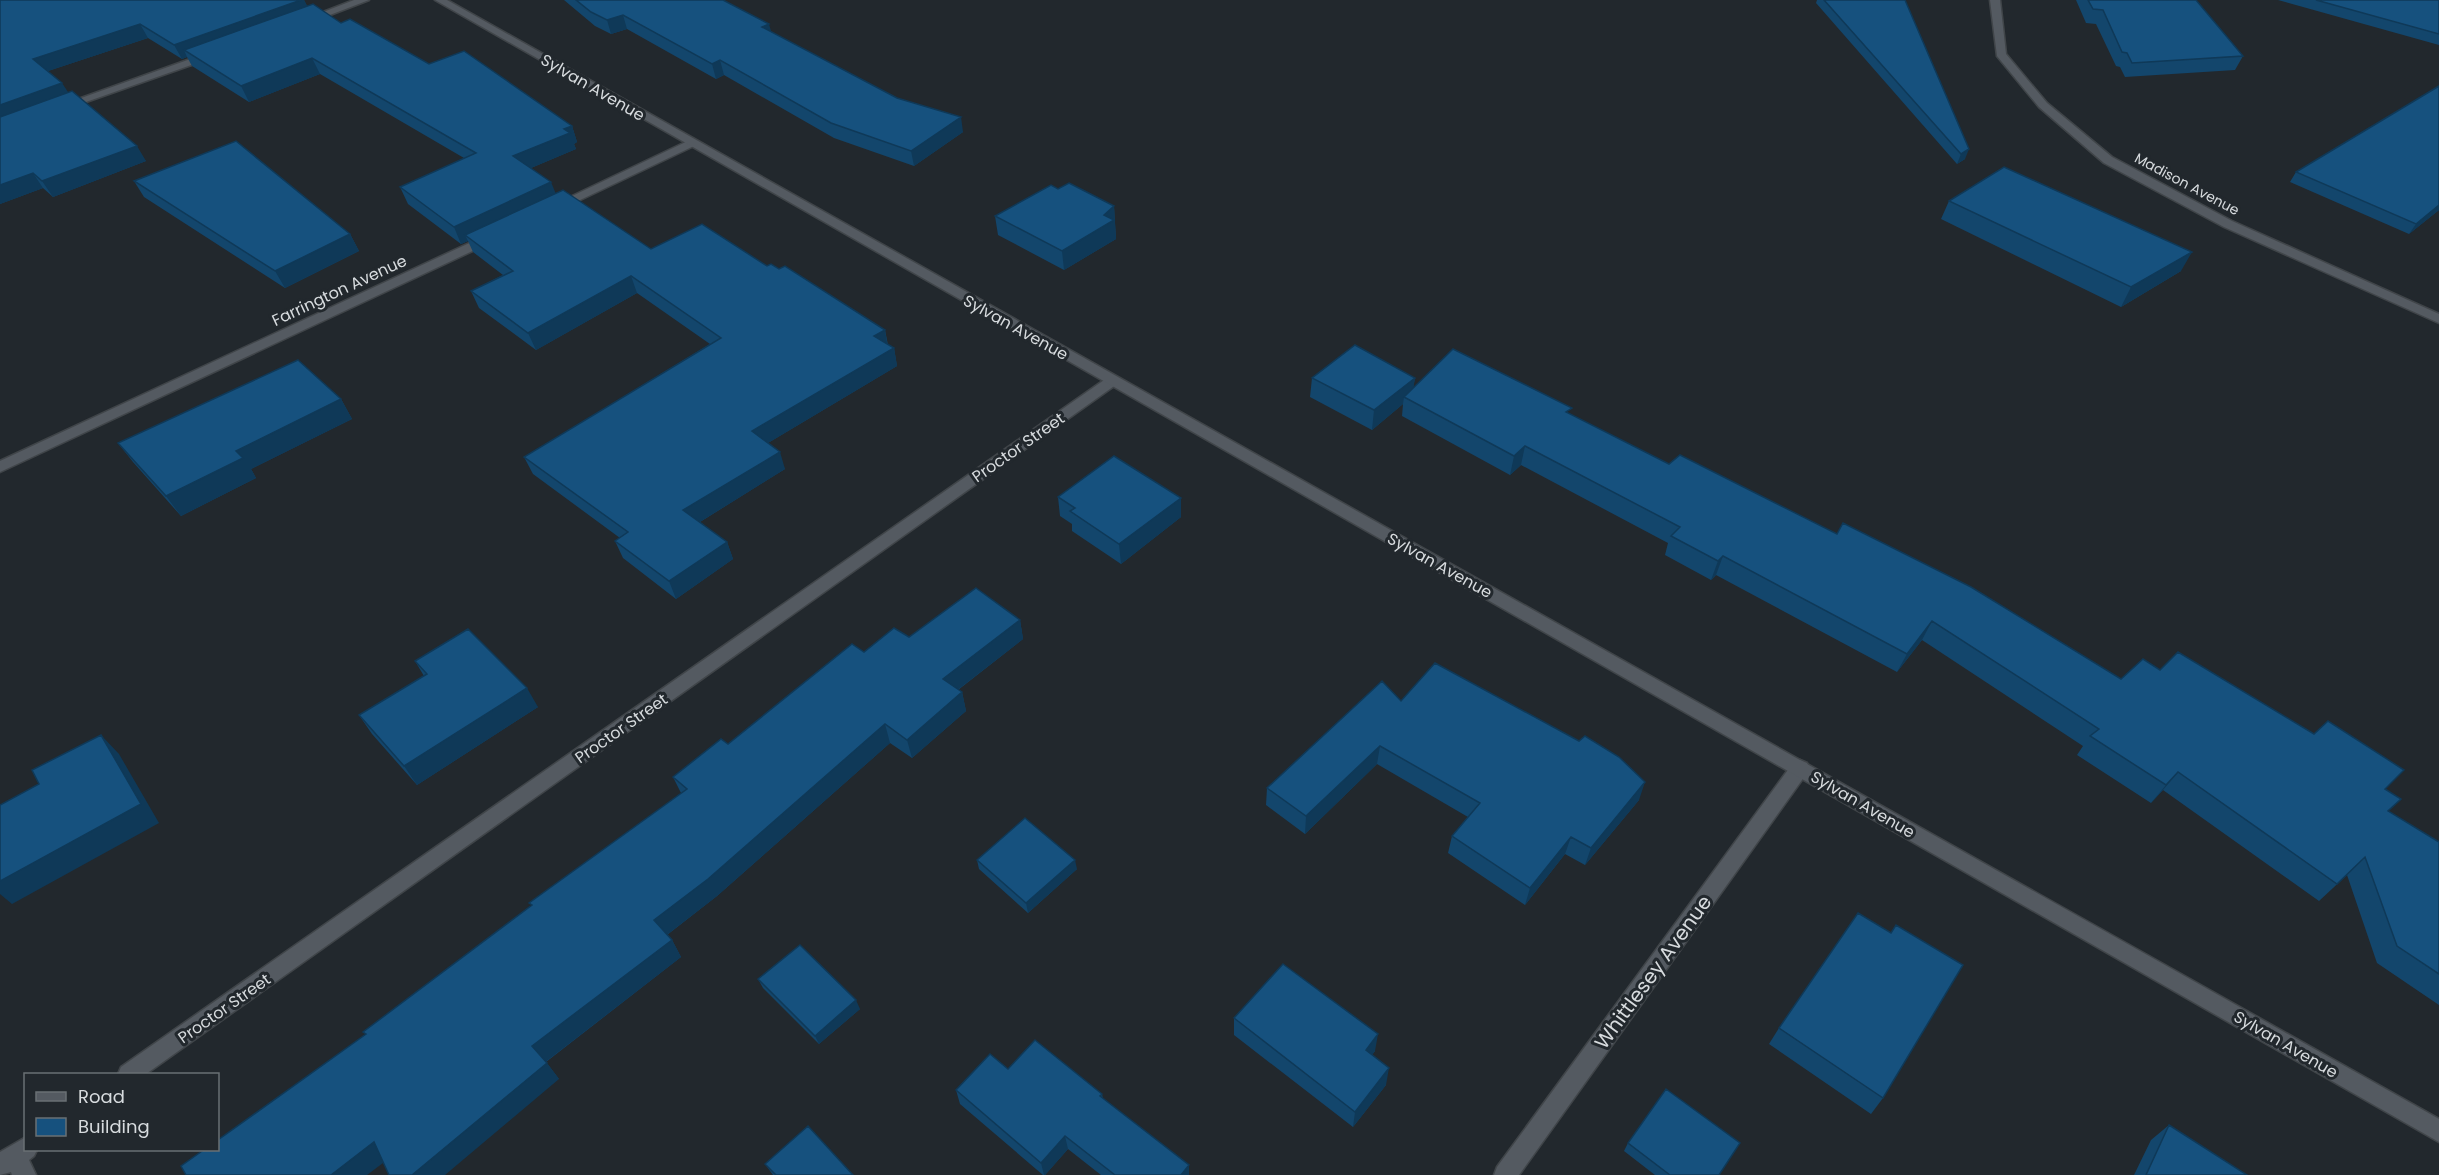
<svg xmlns="http://www.w3.org/2000/svg" width="2439" height="1175" viewBox="0 0 2439 1175" font-family="Poppins,sans-serif">
	<rect width="100%" height="100%" fill="#22282d"/>
	<g fill="none" stroke-linecap="round" stroke-linejoin="round">
		<!-- minor casing -->
		<g stroke="#404549" stroke-width="3">
			<path id="minor" d="M1990 0H2000L2006 54 2047 103 2112 157 2232 221 2439 314V323L2224 227 2104 163 2039 107 1997 56Z
				M692 139 696 141V145L559 210 555 211 549 207Z
				M491 233 497 237 496 240 0 472V461Z
				M1112 376 1117 378 1119 381 1117 384 146 1074H118L121 1067 1107 378Z
				M1800 760 1807 763 1809 768 1807 773 1519 1175H1494L1497 1167 1793 763Z
				M26 1137V1150H37L34 1156 29 1160 36 1175H12L11 1172 0 1175V1152Z"/>
		</g>
		<!-- tertiary casing -->
		<g stroke="#404549" stroke-width="3">
			<path id="tertiary" d="M354 0H369L309 23 300 21Z
				M435 0H447L2439 1119V1142Z
				M210 52 215 55 214 57 66 109 62 110 56 107Z"/>
		</g>
		<!-- minor -->
		<use href="#minor" fill="#545a61" fill-rule="evenodd"/>
		<!-- tertiary -->
		<use href="#tertiary" fill="#545a61" fill-rule="evenodd"/>
	</g>
	<!-- wall -->
	<path fill="#13466c" d="M0 0H304L307 6 341 23 429 64 572 126 577 142 574 144 576 149 531 168 556 194 651 249 767 266 779 269 885 330 888 345 894 348 897 366 768 443 785 469 700 522 727 542 733 559 676 599 623 558 615 541 620 538 533 474 524 457 710 344 637 293 536 350 479 308 471 291 503 275 473 252 468 241 461 244 408 204 400 187 464 158 320 74 249 102 192 66 187 57 182 59 148 38 48 71 68 93 146 161 53 197 43 188 0 204Z
		M564 0H723L771 32 963 132 914 166 834 138 724 75 716 79 627 29 611 34 595 26Z
		M1817 0H1905L1965 159 1957 164 1816 3Z
		M2076 0H2196L2243 56 2235 70 2125 77 2120 67 2116 66 2096 24 2086 23Z
		M2278 0H2439V45Z
		M2296 172 2439 210 2409 234 2290 182Z
		M134 181 350 234 359 251 285 288 144 197Z
		M1058 189 1114 206 1116 239 1064 270 998 235 995 216Z
		M1949 201 2181 271 2121 307 1941 219Z
		M1312 378H1415L1413 388 1570 414 1669 464 2121 679 2160 670 2385 789 2388 811 2439 842V1005L2377 963 2347 875 2319 901 2163 790 2151 803 2077 755 2083 746 1922 640 1897 672 1716 575 1711 580 1665 555 1668 543 1521 465 1510 475 1402 416 1403 404 1372 430 1310 397Z
		M341 399 352 419 251 469 256 478 181 516 133 462 118 443Z
		M1058 497 1181 517 1121 564 1072 531V524L1060 516Z
		M1020 620 1023 639 958 690 962 692 966 711 912 758 890 743 717 896 667 935 672 940 681 957 546 1062 559 1079 366 1034 681 793 673 777 728 744 864 652 909 637Z
		M415 661 538 707 417 785 372 734 359 715 424 676Z
		M1401 701 1639 800 1585 865 1565 854 1525 905 1448 853 1452 836 1468 817 1377 764 1305 834 1266 805 1267 788Z
		M977 860 1077 869 1028 913 979 869Z
		M758 979 860 1009 819 1044 763 988Z
		M1234 1018 1375 1051 1372 1055 1386 1085 1353 1127 1234 1035Z
		M1779 1028 1883 1098 1871 1114 1769 1044Z
		M1008 1069 1102 1094 1103 1099 1189 1165V1175H1101L1068 1149 1045 1175H1043L960 1104 956 1090Z
		M2169 1125 2247 1175H2134L2151 1140Z
		M1628 1143 1719 1175H1655L1624 1151Z
		M765 1164 853 1175H773Z"/>
	<!-- shaded-wall -->
	<path fill="#0f3958" d="M301 0H304L311 13 184 50 187 57 182 59 174 45Z
		M623 15 627 29 611 34 607 20Z
		M140 24 148 38 42 73 33 59Z
		M769 24 773 38 762 27Z
		M312 58 320 74 249 102 241 86Z
		M720 60 724 75 716 79 712 64Z
		M62 83 72 98 0 124V105Z
		M961 117 963 132 914 166 911 151Z
		M572 126 577 142 574 144 576 149 519 173 513 156 564 129Z
		M137 146 146 161 53 197 42 181Z
		M1969 149 1965 159 1957 164 1961 154Z
		M33 173 43 188 0 204V185Z
		M551 182 558 199 465 235 468 241 461 244 454 227Z
		M2439 205V210L2409 234 2416 224Z
		M1114 206 1116 239 1064 270 1062 251Z
		M350 234 359 251 285 288 275 271Z
		M2192 252 2181 271 2121 307 2131 287Z
		M631 276 637 293 536 350 528 333Z
		M885 330 888 348 874 336Z
		M894 348 897 366 758 449 752 431Z
		M1415 378 1412 397H1404L1403 404 1372 430 1374 410Z
		M341 399 352 419 251 469 256 478 181 516 166 496 236 451Z
		M1525 446 1521 465 1510 475 1514 456Z
		M780 452 785 469 690 528 683 510Z
		M1181 498V517L1121 564 1119 544Z
		M727 542 733 559 676 599 669 581Z
		M1723 556 1716 575 1711 580 1718 561Z
		M1020 620 1023 639 947 698 943 679Z
		M1932 621 1922 640 1897 672 1907 654Z
		M527 688 538 707 417 785 404 766Z
		M962 692 966 711 912 758 907 740Z
		M885 724 890 743 717 896 664 937 654 920Z
		M101 735 119 754 159 823 12 904 0 894V881Z
		M1380 746 1377 764 1305 834 1306 816Z
		M2178 772 2163 790 2151 803 2166 785Z
		M1645 782 1639 800 1585 865 1591 848Z
		M1571 837 1565 854 1525 905 1530 888Z
		M1075 860 1077 869 1028 913 1026 903Z
		M672 940 681 957 544 1063 532 1046Z
		M856 1000 860 1009 819 1044 815 1036Z
		M1378 1034 1375 1051 1363 1067 1366 1050Z
		M547 1063 559 1079 445 1175H412Z
		M1389 1068 1386 1085 1353 1127 1355 1112Z
		M1065 1136 1068 1149 1045 1175H1044L1041 1163Z
		M374 1142 391 1157 367 1175H331Z
		M1189 1165V1175H1181Z"/>
	<!-- building -->
	<path fill="#16517e" stroke="#0f3958" stroke-width="1.5" d="M0 0H301L174 45 140 24 33 59 62 83 0 105Z
		M576 0H723L769 24 762 27 897 98 961 117 911 151 831 123 720 60 712 64 623 15 607 20 591 12Z
		M1824 0H1905L1969 149 1961 154Z
		M2088 0H2196L2243 56 2132 63 2127 53 2122 52 2103 10 2093 9Z
		M2316 0H2439V34Z
		M313 4 341 23 350 19 429 64 464 51 572 126 564 129 570 133 513 156 551 182 454 227 400 187 476 153 312 58 241 86 184 50Z
		M2439 86V205L2416 224 2296 172Z
		M72 91 137 146 42 181 33 173 0 185V117Z
		M236 141 350 234 275 271 134 181Z
		M2004 167 2192 252 2131 287 1949 201Z
		M1069 183 1114 206 1104 215 1114 220 1062 251 995 216 1051 185 1058 189Z
		M563 190 651 249 702 224 767 266 771 264 779 269 785 266 885 330 874 336 894 348 752 431 780 452 683 510 727 542 669 581 615 541 628 532 524 457 721 338 631 276 528 333 471 291 513 271 465 235Z
		M1355 345 1415 378 1374 410 1312 378Z
		M1453 349 1572 408 1566 412 1669 464 1680 455 1837 534 1843 523 1971 587 2121 679 2143 659 2160 670 2178 652 2314 734 2328 721 2404 770 2385 789 2401 799 2388 811 2439 842V974L2397 946 2365 857 2337 884 2178 772 2166 785 2090 736 2099 729 1932 621 1907 654 1723 556 1718 561 1671 536 1680 527 1525 446 1514 456 1404 397Z
		M298 360 341 399 236 451 243 458 166 496 118 443Z
		M1114 456 1181 498 1119 544 1070 511 1075 508 1058 497Z
		M976 588 1020 620 943 679 962 692 907 740 885 724 708 879 654 920 672 940 532 1046 547 1063 412 1175H389L374 1142 331 1175H186L181 1166 205 1149H218V1140L366 1034 363 1032 532 905 529 903 687 789 673 777 721 739 728 744 852 644 864 652 894 628 909 637Z
		M468 629 527 688 404 766 359 715 427 674 415 661Z
		M1435 663 1579 741 1585 736 1619 757 1645 782 1591 848 1571 837 1530 888 1452 836 1480 803 1380 746 1306 816 1267 788 1382 681 1401 701Z
		M101 735 141 804 0 881V805L39 784 32 770Z
		M1025 818 1075 860 1026 903 977 860Z
		M1858 913 1891 933 1896 925 1963 965 1883 1098 1779 1028Z
		M800 945 856 1000 815 1036 758 979Z
		M1283 964 1378 1034 1366 1050 1389 1068 1355 1112 1234 1018Z
		M1035 1040 1102 1094 1100 1096 1189 1165 1181 1175H1115L1065 1136 1041 1163 956 1090 990 1054 1008 1069Z
		M1666 1089 1740 1143 1719 1175H1670L1628 1143Z
		M2169 1125 2247 1175H2146Z
		M808 1126 853 1175H776L765 1164Z"/>
	<g text-anchor="middle" stroke-width="6" stroke-linejoin="round" paint-order="stroke">
		<!-- far-street labels -->
		<g font-size="14" fill="#d7dbde" stroke="#22282d">
			<text transform="translate(2187 184) rotate(28)" y="5">Madison Avenue</text>
		</g>
		<!-- street labels -->
		<g font-size="16" fill="#d7dbde" stroke="#22282d">
			<text transform="translate(593 87) rotate(30)" y="6">Sylvan Avenue</text>
			<text transform="translate(339 290) rotate(-25)" y="6">Farrington Avenue</text>
			<text transform="translate(1016 327) rotate(29)" y="6">Sylvan Avenue</text>
			<text transform="translate(1018 447) rotate(-35)" y="6">Proctor Street</text>
			<text transform="translate(1440 565) rotate(29)" y="6">Sylvan Avenue</text>
			<text transform="translate(621 728) rotate(-35)" y="6">Proctor Street</text>
			<text transform="translate(1863 804) rotate(30)" y="6">Sylvan Avenue</text>
			<text transform="translate(224 1008) rotate(-35)" y="6">Proctor Street</text>
			<text transform="translate(2286 1044) rotate(30)" y="6">Sylvan Avenue</text>
		</g>
		<!-- near-street labels -->
		<g font-size="20" fill="#d7dbde" stroke="#22282d">
			<text transform="translate(1653 972) rotate(-54)" y="7">Whittlesey Avenue</text>
		</g>
	</g>
	<!-- legend -->
	<rect x="24" y="1073" width="195" height="78" fill="#22282d" stroke="#6a7074" stroke-width="1.5"/>
	<rect x="36" y="1092" width="30" height="9" fill="#545a61" stroke="#6a7074" stroke-width="1.5"/>
	<text x="78" y="1103" font-size="18" fill="#d7dbde">Road</text>
	<rect x="36" y="1118" width="30" height="18" fill="#16517e" stroke="#6a7074" stroke-width="1.5"/>
	<text x="78" y="1133" font-size="18" fill="#d7dbde">Building</text>
</svg>
